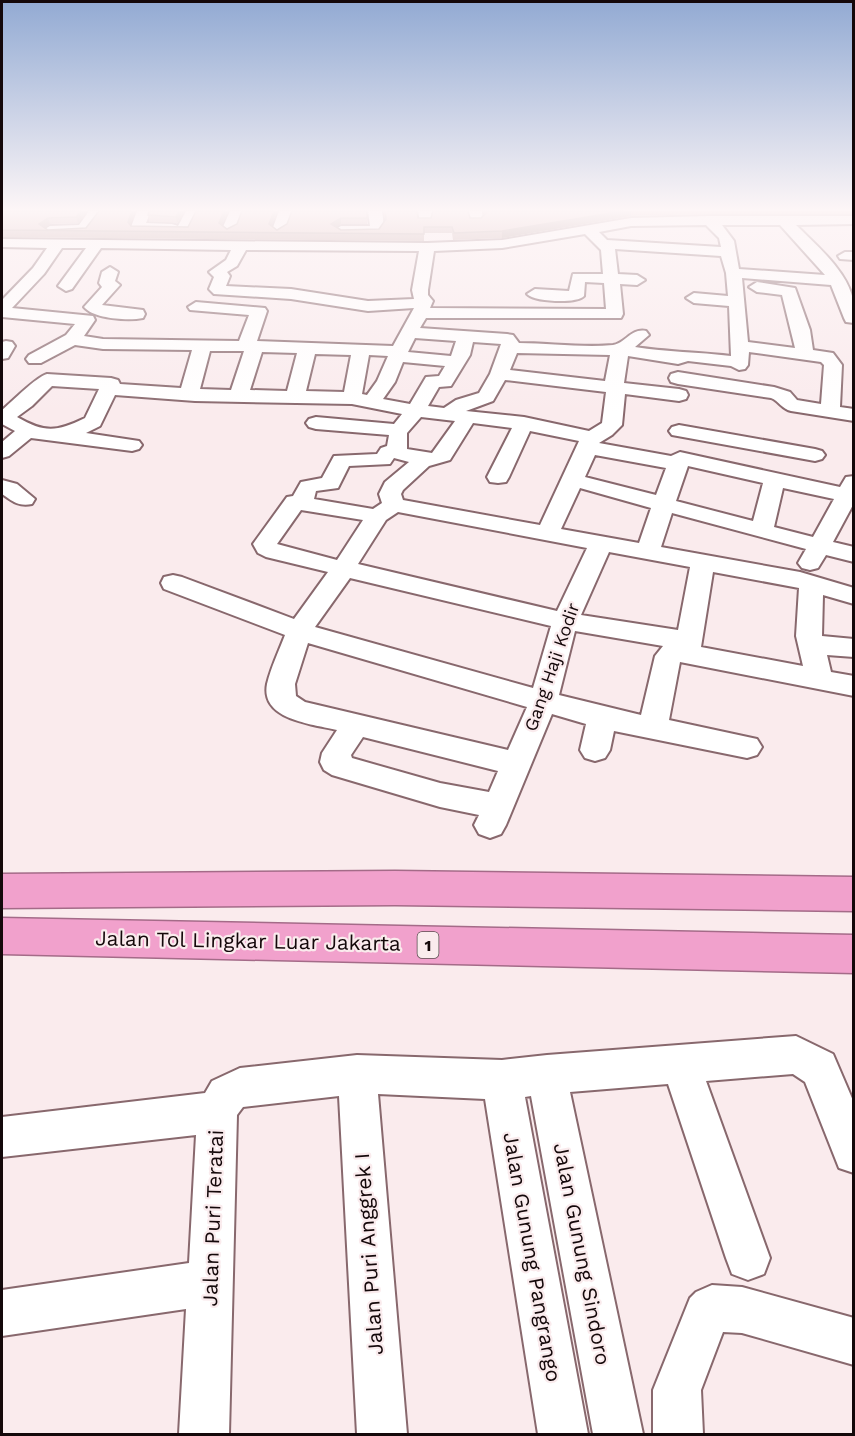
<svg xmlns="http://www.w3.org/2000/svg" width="855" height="1436" viewBox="0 0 855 1436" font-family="'Work Sans',sans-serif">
	<rect width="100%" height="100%" fill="#faebed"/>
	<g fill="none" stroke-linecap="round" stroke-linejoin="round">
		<!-- minor casing -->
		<g stroke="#88686d" stroke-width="4">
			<path id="minor" d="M89 211H103L88 232 50 234 43 230 50 226 79 225Z
				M137 211H151L146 223 172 224 178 226 186 211H200L189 231 184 232 178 229 172 232 133 230 131 227Z
				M230 211H244L236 229 229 233 222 229Z
				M279 211H293L286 230 279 234 272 230Z
				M368 211H382L384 226 379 233 341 234 334 230 341 226H370Z
				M418 211H432L430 223H420Z
				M468 211H482L483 219 481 222H471Z
				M709 216H854V224L796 225C817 246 846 270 853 299 855 306 854 315 854 323L846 322 844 318 831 285 742 278 748 342 795 348 782 295 757 292 749 287 757 282 795 288 810 330 813 350 833 353 842 365 840 407 854 409V421L791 411C782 409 779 401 771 398L678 384 671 382 669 378 671 374 678 372 774 387 790 392 797 400 821 404 824 365 821 362 749 352 748 365 745 369 739 370 731 366 688 361 678 364 628 356 624 383 679 389 686 391 688 395 686 399 679 401 625 394 622 425 612 435 599 443 671 456 680 452 840 487 846 477 854 476V503L833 542 854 547V562L826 555 818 568 810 570 802 568 798 563 806 549 672 513 661 547 800 572 854 588V604L823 595 822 636 854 639V657L827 655 831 672 854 676V696L680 662 669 720 757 739 762 747 757 755 747 758 614 731 610 750 605 758 595 761 585 758 580 750 586 724 552 714 506 825 501 834 490 838 479 834 474 825 479 815 440 807 332 775 324 770 320 762 322 753 337 730C313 724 260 720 267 684 271 667 279 651 285 635L164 589 161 583 164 577 173 575 182 577 294 619 328 572 266 557 258 553 253 544 287 497 293 496 301 482 322 478 334 456 377 454 381 448 387 446 389 435 316 429 309 427 306 423 309 419 316 417 394 424 402 414 352 404 195 401 115 395 100 426 86 433 139 441 142 445 139 449 132 451 31 438 9 456 2 458V442L15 431 2 424V410C13 401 36 377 47 374L111 378 118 380 120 384 181 388 192 350 103 349 75 345 41 363H29L26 359 29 355 66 335 75 324 2 317V300L33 268 47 248 2 247V239L427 243 502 240 631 218ZM706 225 719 238 721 247 607 240 599 232 631 226ZM722 225H780L825 275 739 269 734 241ZM585 234 601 250 603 274H573L569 291 535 289 527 294C534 302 577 304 584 296L585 282 604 283 606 309 430 308 433 301 428 295V290L434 251 502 248ZM62 248H86L58 286 66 291 72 289 101 248 231 250 226 260 209 272 214 277 209 289 214 294 291 299 368 311 414 308 393 346 257 341 267 311 265 308 196 302 188 307 190 310 249 315 239 341 103 339 84 336 95 320 93 316 12 308 44 274ZM615 249 721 256 726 273 728 296 694 293 686 298 694 303 729 306 731 356C698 352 667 352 635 347L649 335 646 331C631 328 626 343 613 345 583 348 549 343 519 343L513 335 507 334 420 328 426 318H621L623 314 620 284 637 285 645 280 637 275 618 274ZM246 250 419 251 412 290 414 299 368 301 291 289 226 286 230 276 227 272 237 266ZM415 338 456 341 451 356 408 352ZM473 342 501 344 490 374 479 393 456 400 444 408 428 406 439 387 451 386 470 355ZM210 351H244L231 390 200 389ZM262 352 297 353 287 391 250 390ZM517 353 610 355 605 381 510 370ZM315 354 351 355 344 392 306 391ZM369 355 388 356 377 381 367 395 362 394ZM403 362 445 366 439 376 426 377 410 404 383 399 395 382ZM505 380 606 392 602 423 589 431 524 417 466 411 493 401ZM52 386 99 389 85 418C56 432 45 433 17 417L32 406ZM421 417 455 421 432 453 407 449V433ZM473 423 512 428 487 477 490 482 498 483 506 482 509 477 530 431 579 441 540 525 403 500 401 494 403 490 429 466 450 460ZM595 455 666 468 656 495 585 477ZM394 458 409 462 385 482 379 494 382 503 373 509 314 499 316 491 338 488 349 466 390 464ZM688 466 763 483 753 521 676 501ZM580 488 651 508 639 543 561 529ZM783 488 834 499 813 537 774 527ZM301 510 363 520 337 560 277 544ZM398 512 587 548 557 611 358 564 386 520ZM609 552 690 567 678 630 581 615ZM713 572 799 588 796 636 803 666 701 647ZM350 578 551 626 533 688 315 627ZM575 631 663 646 655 656 641 715 559 695ZM308 643 527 707 508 750 305 702 296 696 295 684ZM363 737 498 771 489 792 440 783 352 758 351 755Z
				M845 252H854V260L840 259 838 256Z
				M110 267 118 272 115 281 120 285 102 305 143 310 145 314 143 318C129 321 94 319 84 307L102 287 99 283 102 272Z
				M6 341 12 342 15 346 8 358 2 359V342Z
				M679 425 815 449 822 451 825 455 822 459 815 461 672 435 669 431 672 427Z
				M2 480 17 484 35 499 32 504C19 507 12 501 2 494Z
				M796 1036 833 1054 854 1103V1173L839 1168 805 1082 793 1074 706 1081 770 1258 764 1274 748 1280 732 1274 726 1258 668 1084 570 1092 643 1434H593L531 1096 525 1097 588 1434H538L485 1099 378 1094 407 1434H357L339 1096 243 1107 237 1115 229 1434H179L186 1309 2 1336V1290L189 1263 196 1135 2 1157V1117L205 1093 212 1081 240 1068 357 1055 502 1060 547 1055Z
				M712 1285 742 1287 854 1318V1365L742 1333 723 1332 701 1390 703 1434H653V1390L690 1298 696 1292Z"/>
		</g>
		<!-- highway casing -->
		<g stroke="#a46b88" stroke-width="3">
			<path id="highway" d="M395 871 854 877V911L395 905 2 908V874Z
				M2 918 854 935V973L2 954Z"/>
		</g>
		<!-- minor -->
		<use href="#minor" fill="#fff" fill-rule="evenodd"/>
		<!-- highway -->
		<use href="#highway" fill="#f1a1cc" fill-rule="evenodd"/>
	</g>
	<!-- wall -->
	<path fill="#b2918c" d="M2 211H87L78 223 50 224 45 228 48 230 130 225 131 226 188 227 222 225 227 229 272 226 277 230 367 211V224H341L336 227 341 230 379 229 385 220 384 211H417L418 218H481L484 214V211H854V214H709L631 216 502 238 453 240 452 233H424V241L2 237V238Z
		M185 211 177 223 149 221 148 215Z"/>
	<!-- shaded-wall -->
	<path fill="#917672" d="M81 211H87L78 223 76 217Z
		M132 211H136L129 228 128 222Z
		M179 211H185L177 223 176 217Z
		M224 211H228L220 230 219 223Z
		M274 211H277L270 231 269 224Z
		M623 211H631V216L502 238V231Z
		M48 218 50 224 41 231 39 224Z
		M341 218V224L332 231 331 224Z"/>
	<!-- building -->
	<path fill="#cfa9a3" stroke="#917672" stroke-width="1.5" d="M2 211H81L76 217 48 218 39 224 48 230 86 228 99 211H132L128 222 131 226 188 227 196 211H224L219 223 227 229 237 224 242 211H274L269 224 277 230 287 224 292 211H367V218H341L331 224 341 230 379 229 386 219 385 211H417L418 218H431L433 211H468L470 218H481L486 213 485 211H623L502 231 454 233 452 227H424V234L2 230Z
		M149 211H179L176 217 148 215Z"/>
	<!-- sky -->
	<linearGradient id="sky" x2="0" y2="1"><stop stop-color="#92aad3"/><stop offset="0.51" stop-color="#fdf6f7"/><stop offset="1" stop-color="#fdf6f7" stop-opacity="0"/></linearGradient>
	<rect width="855" height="412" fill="url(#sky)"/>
	<g text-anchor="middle" stroke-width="4.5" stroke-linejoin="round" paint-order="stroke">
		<!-- shield labels -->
		<rect fill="#faebed" stroke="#594c4e" stroke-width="1.5" x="417.5" y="932" width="21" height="26" rx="4.5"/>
		<g font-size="16" font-weight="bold" fill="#14080a">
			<text x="428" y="951">1</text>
		</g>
		<!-- street labels -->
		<g font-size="18" fill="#14080a" stroke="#faebed">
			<text transform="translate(552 667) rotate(-71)" y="6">Gang Haji Kodir</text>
		</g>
		<!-- near-street labels -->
		<g font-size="21" fill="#14080a" stroke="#faebed">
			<text transform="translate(248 941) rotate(1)" y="7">Jalan Tol Lingkar Luar Jakarta</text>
			<text transform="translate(213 1218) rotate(-88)" y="7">Jalan Puri Teratai</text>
			<text transform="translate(369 1254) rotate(-94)" y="7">Jalan Puri Anggrek I</text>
			<text transform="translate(582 1254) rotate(79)" y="7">Jalan Gunung Sindoro</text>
			<text transform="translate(532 1257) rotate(80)" y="7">Jalan Gunung Pangrango</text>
		</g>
	</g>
	<!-- border -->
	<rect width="855" height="1436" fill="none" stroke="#14080a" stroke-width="6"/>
</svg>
